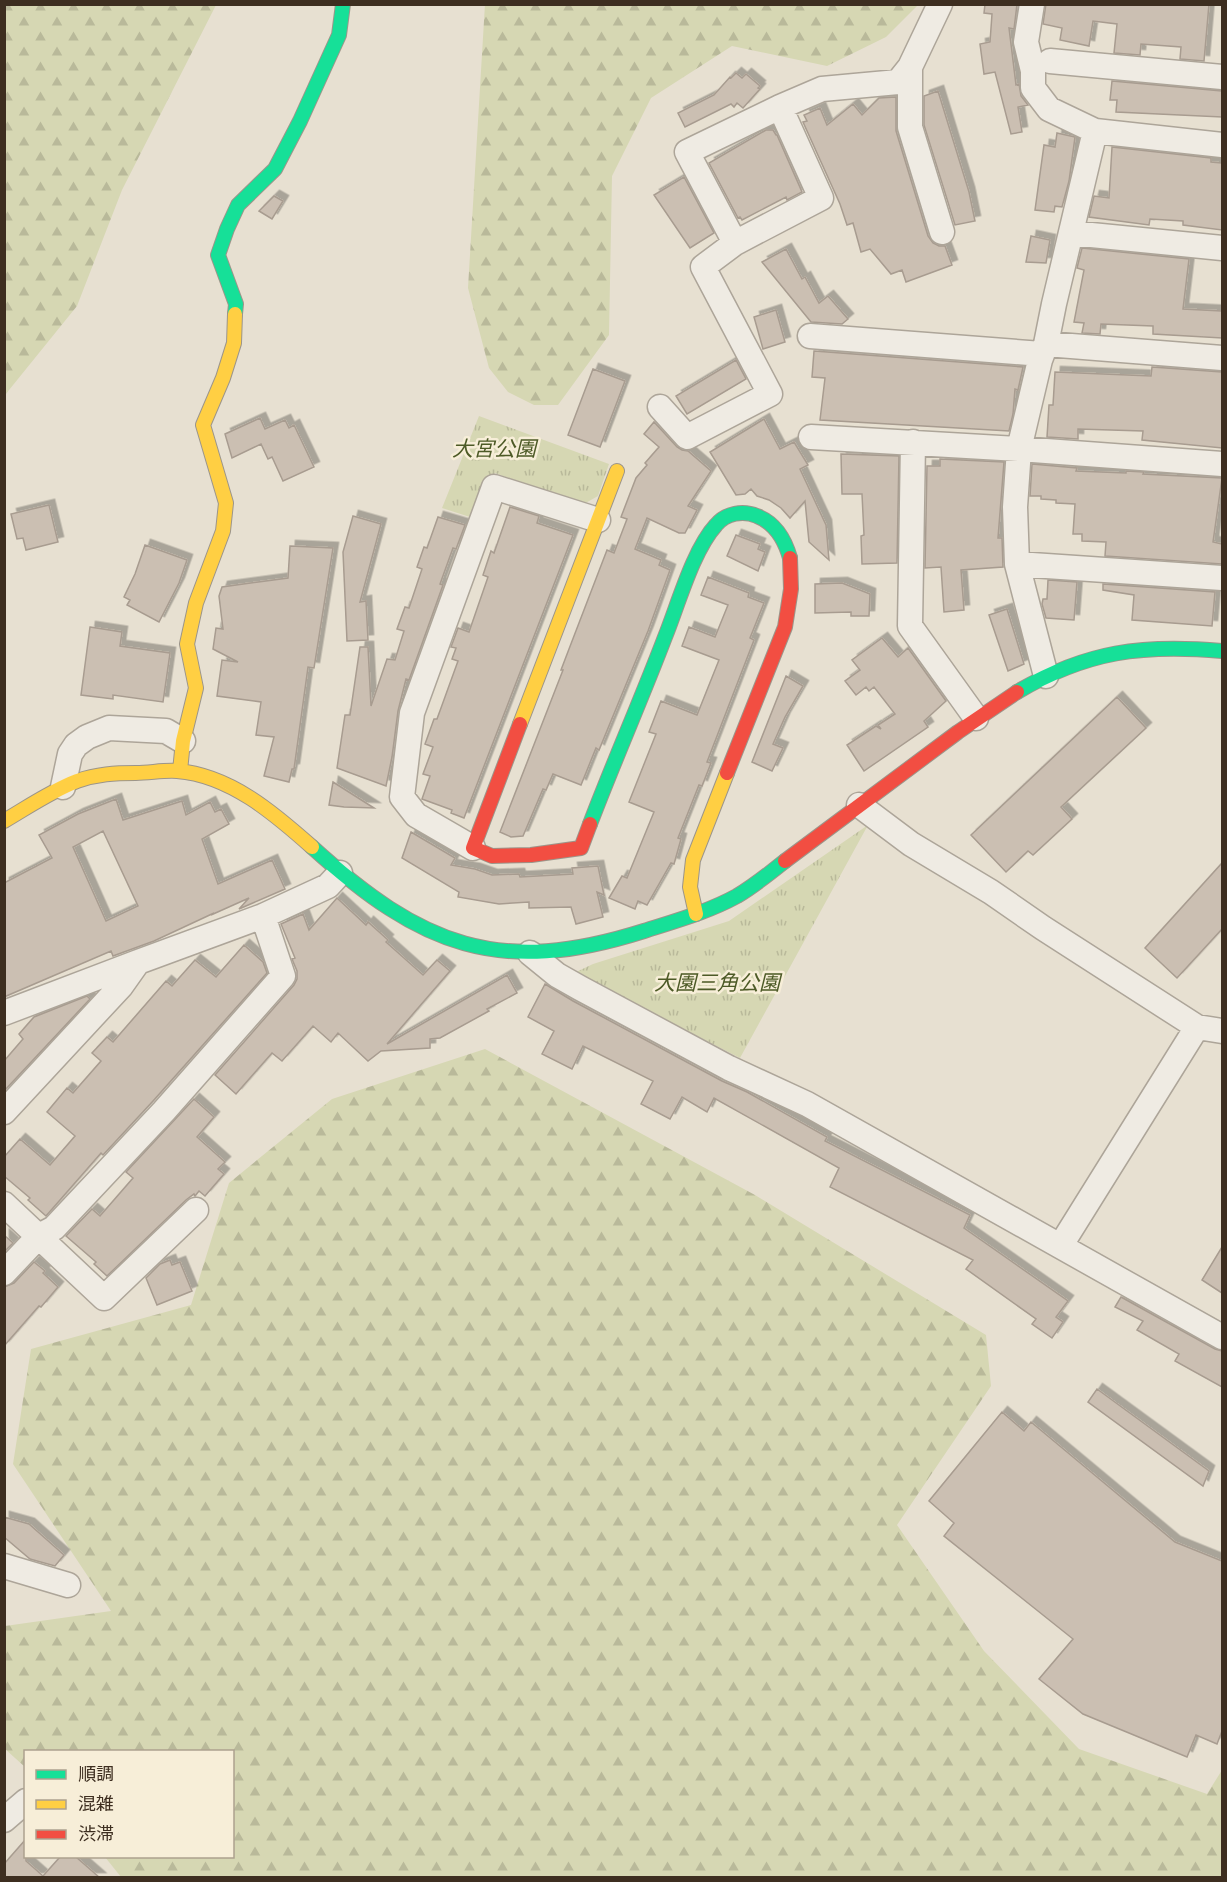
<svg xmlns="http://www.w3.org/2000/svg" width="1227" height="1882" viewBox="0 0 1227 1882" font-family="'Crimson Pro','Noto Sans JP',serif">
	<defs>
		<pattern id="grass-tufts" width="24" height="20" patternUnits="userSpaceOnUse" patternTransform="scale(1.5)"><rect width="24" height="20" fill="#d6d7b3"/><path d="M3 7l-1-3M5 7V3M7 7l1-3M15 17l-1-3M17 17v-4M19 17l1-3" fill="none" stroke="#b9b99a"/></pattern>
		<pattern id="forest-firs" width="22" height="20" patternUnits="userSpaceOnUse" patternTransform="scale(1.5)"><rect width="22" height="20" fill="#d6d7b3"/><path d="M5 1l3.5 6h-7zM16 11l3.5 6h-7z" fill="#b9b99a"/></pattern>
		<filter id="shadow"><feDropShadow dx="5.5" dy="-5.5" stdDeviation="0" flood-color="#0004"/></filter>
	</defs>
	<rect width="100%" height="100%" fill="#e7e0d1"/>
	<!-- grass -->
	<path fill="url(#grass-tufts)" d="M479 416 609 464 598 496 582 505 495 473 473 518 442 508Z
		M868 825 740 1058 574 973 593 964 729 921Z"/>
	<!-- forest -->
	<path fill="url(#forest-firs)" d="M5 4 216 5 122 190 77 306 5 395Z
		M485 4H918V5L886 37 827 66 732 46 651 98 612 176 609 335 558 405H534L508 392 489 368 468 288Z
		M485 1049 755 1195 986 1335 991 1386 897 1525 984 1651 1079 1749 1207 1794 1222 1770V1877H121L105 1857 232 1856V1752H26L25 1767 5 1749V1626L111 1611 13 1464 31 1349 191 1305 229 1183 332 1099Z"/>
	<!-- building -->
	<path fill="#cbbfb2" stroke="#a89c90" stroke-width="1.5" fill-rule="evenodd" filter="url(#shadow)" d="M985 4H1017L1014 29 1009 28 1016 85 1019 84 1021 96 1028 105 1018 107 1022 132 1011 134 995 72 984 74 980 44 990 42 992 14 984 13Z
		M1046 4H1209L1204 61 1180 59 1181 47 1141 44 1140 55 1114 53 1117 24 1093 21 1089 46 1060 40 1062 28 1043 24Z
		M736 73 742 78 746 74 760 86 758 88 760 89 743 108 737 103 734 107 731 104 685 127 678 113 714 95 730 77 731 78Z
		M1112 81 1222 91V117L1116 112 1117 100H1110Z
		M938 91 969 192 975 221 955 225 924 125V96Z
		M896 97V131L928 236 933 243 939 246H945L952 265 906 282 902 270 891 274 870 249 861 252 853 223 847 225 840 204 803 122 807 121 804 115 820 108 827 125 853 104 862 115 879 98Z
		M766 130H773L776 135H777L802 192 787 200 786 197 742 220 740 217 738 218 709 163Z
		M1057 133 1075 137 1069 181 1062 207 1055 206 1054 212 1035 210 1044 145 1055 147Z
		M1112 147 1211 158V162L1222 163V230L1183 225V221L1150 219 1149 225 1089 217 1094 196 1109 198Z
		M684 177 714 233 690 248 654 195Z
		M274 196 283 201 272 219 259 211Z
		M1031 236 1050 240 1046 263 1026 262Z
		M1082 248 1189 259 1183 309 1222 311V338L1153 334V326L1101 324 1100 334 1082 333 1084 323 1074 322 1084 270 1077 268Z
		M786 249 802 279 805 277 819 303 828 296 848 319 842 324 811 322 762 262Z
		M776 310 785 342 763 349 754 317Z
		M814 351 1023 367 1018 390 1015 389 1013 414 1009 431 820 420 825 378 812 377Z
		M736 360 746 379 687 414 676 396Z
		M1152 367 1222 372V448L1142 440 1143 431 1078 429V439L1047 437 1049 405H1053L1055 372 1151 376Z
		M593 369 625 381 600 447 568 435Z
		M260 418 265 429 285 420 289 428 294 425 314 467 283 481 272 457 268 459 261 444 232 458 225 434Z
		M764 419 780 449 794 442 808 465 800 469 826 525 829 560 809 542 805 501 790 518 781 508 769 500 757 496 751 489 745 494 736 495 710 452Z
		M654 422 677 447 682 450 688 451 711 471 688 506 697 510 685 533H679L647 518 635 549 661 560 659 565 670 570 648 631 599 750 596 748 581 785 553 774 546 790 543 789 523 836 511 837 500 832 563 670H561L569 649 607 550 614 553 627 519 621 517 636 478 647 465 645 463 659 447 644 434Z
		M841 454 899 456 897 563 862 564 861 536 864 535 862 494H842Z
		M940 459 1004 462 998 538H1002L1003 567 961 570 964 610 944 612 941 567 925 568 927 466H940Z
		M1032 464 1077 468 1076 471 1126 473V471L1144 472 1143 474 1222 478 1213 542 1222 544V564L1105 556 1106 542 1082 541V534H1073L1075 504 1056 503V500L1041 499V496H1030Z
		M49 505 58 542 26 550 23 538 17 539 11 514Z
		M510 507 539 516 537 523 573 535 464 818 451 813 452 810 422 799 430 776 423 774 433 747 425 744 434 719H437L458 661 452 659 456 648 451 647 458 628 469 632 488 577 483 575 491 551 494 553Z
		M353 516 381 524 360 602 366 601 368 640 347 641 343 552Z
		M438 517 465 525 456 549 453 548 440 584 443 585 409 680 406 679 398 711 392 757 386 786 337 768 345 715H350L360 647H368L371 706 387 659 395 660 404 631 397 629 405 607 409 608 422 569 417 567 424 547 427 548Z
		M736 535 760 544 758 549 765 552 758 571 727 556Z
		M145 545 187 560 179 583 159 622 127 605 130 600 124 597 135 574Z
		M290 546 333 548 314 668 308 667 294 769H292L289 782 264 776 274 737 256 735 261 702 217 696 222 660 238 662 213 649 216 628 223 629 219 596 222 587 288 578Z
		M708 577 749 593 748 597 764 603 750 638 754 640 707 762 711 763 702 786 699 785 678 838 681 839 674 864 671 863 647 905 638 901 635 909 609 898 622 876 627 878 654 812 629 802 656 734 649 732 661 701 697 715 719 660 682 646 689 627 715 637 728 605 701 595Z
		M1048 580 1077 582 1074 620 1046 618 1042 604 1043 599H1047Z
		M842 583 870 594 869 616H851V612L815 613V584Z
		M1103 584 1215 592 1212 626 1132 620 1134 595 1103 590Z
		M1007 609 1024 664 1008 671 989 615Z
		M90 627 122 632 120 646 170 653 163 702 113 695V699L81 695Z
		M882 638 898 657 908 648 946 701 924 721 928 727 864 771 847 745 876 726 881 729 878 725 895 714 874 687 869 691 866 687 856 695 845 681 860 670 852 660Z
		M786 676 803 686 785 717 773 744 783 748 772 771 752 762Z
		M1117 697 1146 728 1061 807 1072 819 1033 855 1028 851 1006 872 971 835Z
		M333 782 374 808 344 807 329 805Z
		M116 799 123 820 182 801 186 815 210 802 215 812 221 809 229 824 202 839 218 884 272 860 285 889 239 909 249 898 211 915 214 913 154 941 113 956 111 951 4 997V883L52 858 39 835 78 814ZM103 831 138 906 106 921 73 847Z
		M411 832 455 858 451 865 475 869 492 875 519 874 520 877 573 874 572 868 598 866 604 895 597 892 603 917 576 924 571 907 529 908V902L499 904 458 897 459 892 402 858Z
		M1222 863V929L1177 978 1145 948Z
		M337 898 366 925 368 922 388 940 386 942 423 975 437 960 450 971 387 1044 507 975 517 993 487 1009 489 1011 440 1038 430 1039V1048L381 1051 368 1061 338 1033 331 1042 313 1026 282 1061 272 1053 236 1094 215 1075 294 985 297 979V971L292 959 295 958 281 924 303 914 309 930Z
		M244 945 263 962 267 973 153 1101 103 1155 101 1153 46 1216 28 1200 30 1198 4 1176V1157L20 1139 50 1165 75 1136 47 1112 67 1088 73 1093 101 1061 92 1053 107 1037 113 1042 166 981 172 986 195 960 216 977Z
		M545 984 573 1001 722 1081 747 1092 827 1137 825 1141 970 1215 964 1228 1068 1301 1056 1317 1063 1322 1052 1338 1032 1324 1036 1319 966 1269 973 1260 830 1187 839 1168 714 1098 707 1112 682 1097 670 1119 641 1104 653 1081 583 1046 572 1069 542 1054 554 1031 528 1017Z
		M87 996 90 999 4 1091V1061L23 1039 19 1034 34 1017Z
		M194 1099 214 1117 197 1137 225 1162 218 1169 224 1174 205 1196 199 1191 195 1196 194 1194 186 1200 107 1276 94 1264 96 1262 66 1236 92 1209 100 1216 133 1178 126 1172Z
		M4 1235 13 1243 4 1252Z
		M1222 1247V1293L1202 1280Z
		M170 1260 172 1265 180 1262 192 1291 157 1305 146 1278 160 1264Z
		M34 1262 45 1271 43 1273 58 1287 41 1307 39 1306 4 1346V1287L14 1283Z
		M1121 1297 1215 1349 1222 1351V1387L1175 1361 1179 1354 1137 1330 1143 1321 1115 1307Z
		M1097 1389 1209 1471 1203 1486 1088 1402Z
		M1002 1412 1024 1431 1031 1422 1175 1542 1222 1561V1731L1217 1744 1196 1735 1187 1757 1083 1714 1039 1679 1073 1639 944 1536 954 1523 929 1501Z
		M4 1517 29 1524 64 1555 55 1566 30 1559 4 1537Z
		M26 1839V1861L43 1876 60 1857H76L100 1878H4V1864Z"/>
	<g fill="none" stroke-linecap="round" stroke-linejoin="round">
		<!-- street casing -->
		<g stroke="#ada599" stroke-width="27">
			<path id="street" d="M1032 4 1026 42 1033 71V88L1049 109 1095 131
				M1050 61 1222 77
				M910 67V127L942 232
				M1071 233 1222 248
				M735 243 821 198 780 107
				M810 336 1042 354
				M1046 344 1222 358
				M660 407 687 437 770 394 703 267 735 243 687 152 780 107 822 89 898 82 910 67 940 4
				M811 437 1019 449 1222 464
				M913 442 910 626 976 718
				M1017 564 1222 578
				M1046 676 1017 564 1015 507 1019 449 1040 360 1046 344 1054 304 1095 131 1222 145
				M63 787 70 754 76 745 87 737 109 728 166 731 183 741
				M859 805 911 844 991 892 1043 928 1197 1027 1222 1031
				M473 848 416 815 402 797 412 713 494 487 598 520
				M530 953 557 975 580 988 729 1068 807 1104 1222 1337
				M4 1013 138 962
				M4 1112 121 986 138 962 263 916 328 886 340 873
				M4 1204 104 1298 196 1210
				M1061 1245 1197 1027
				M4 1273 39 1236 54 1228 164 1111 283 976 263 916
				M4 1566 68 1585
				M4 1820 26 1801"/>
		</g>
		<!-- fast casing -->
		<g stroke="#9c958a" stroke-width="16">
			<path id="fast" d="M235 314 236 304 218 255 227 229 238 205 275 169 300 121 339 35 343 4
				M1017 692C1087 651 1142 644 1222 651
				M590 824C614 761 641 700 665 637 678 605 693 550 716 525 726 513 743 510 757 516 775 523 785 540 790 558
				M312 847C421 946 499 977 644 931 675 921 708 912 737 896 754 886 770 873 785 861"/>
		</g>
		<!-- slow casing -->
		<g stroke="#9c958a" stroke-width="16">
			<path id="slow" d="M520 724 617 471
				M180 771 183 741 196 688 187 644 196 603 223 531 226 503 203 425 223 378 234 343 235 314
				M4 821C28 807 51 791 77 781 97 774 115 773 136 773 150 773 163 770 177 771 230 775 275 814 312 847
				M696 914 690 887 693 860 727 773"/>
		</g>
		<!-- jam casing -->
		<g stroke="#9c958a" stroke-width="16">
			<path id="jam" d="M520 724 473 848 492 856 531 855 581 848 590 824
				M727 773 785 627 791 589 790 558
				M785 861 958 732 1017 692"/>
		</g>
		<!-- street -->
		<use href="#street" stroke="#efebe3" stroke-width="24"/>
		<!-- fast -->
		<use href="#fast" stroke="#16e098" stroke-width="14"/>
		<!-- slow -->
		<use href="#slow" stroke="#ffcf43" stroke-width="14"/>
		<!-- jam -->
		<use href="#jam" stroke="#f24e42" stroke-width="14"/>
	</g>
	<g text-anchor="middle" stroke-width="5" stroke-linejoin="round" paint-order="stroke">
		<!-- park labels -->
		<g font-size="21" font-style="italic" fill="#4d5a26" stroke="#f7eed8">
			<text x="494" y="456">大宮公園</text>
			<text x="717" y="990">大園三角公園</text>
		</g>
	</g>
	<!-- border -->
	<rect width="1227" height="1882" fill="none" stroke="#3d2e20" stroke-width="12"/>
	<!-- legend -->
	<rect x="24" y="1750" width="210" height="108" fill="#f7eed8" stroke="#ada18e" stroke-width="1.5"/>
	<rect x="36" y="1770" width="30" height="9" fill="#16e098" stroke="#ada18e" stroke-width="1.5"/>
	<text x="78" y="1780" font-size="18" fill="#3d2e20">順調</text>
	<rect x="36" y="1800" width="30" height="9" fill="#ffcf43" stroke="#ada18e" stroke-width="1.5"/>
	<text x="78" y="1810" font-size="18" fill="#3d2e20">混雑</text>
	<rect x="36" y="1830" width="30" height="9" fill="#f24e42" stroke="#ada18e" stroke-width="1.5"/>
	<text x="78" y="1840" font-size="18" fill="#3d2e20">渋滞</text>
</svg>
